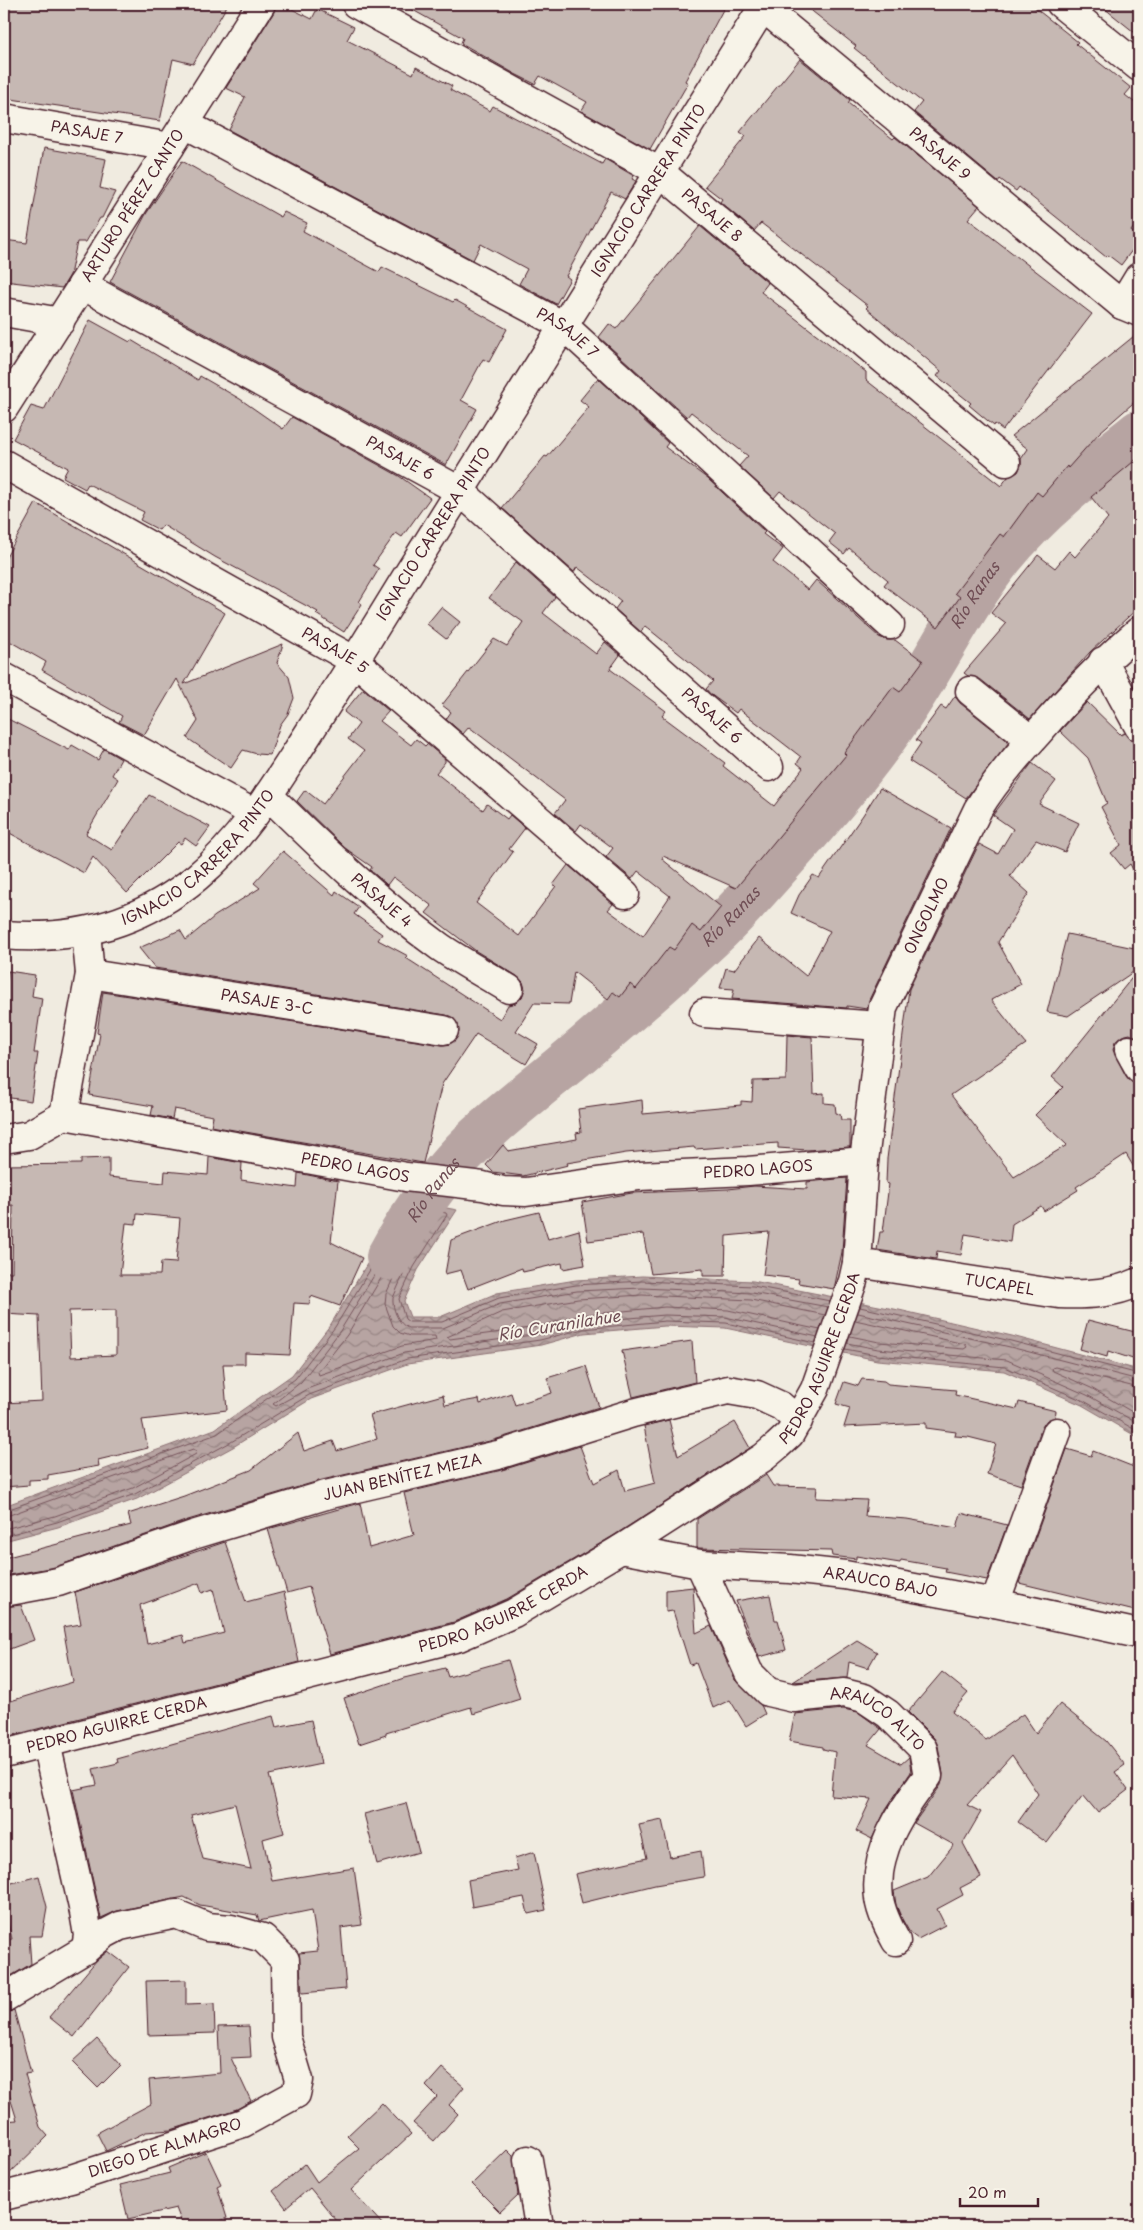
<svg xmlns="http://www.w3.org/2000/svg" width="1143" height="2230" viewBox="0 0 1143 2230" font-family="'Playpen Sans',sans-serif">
	<defs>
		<pattern id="water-waves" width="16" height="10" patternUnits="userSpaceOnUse" patternTransform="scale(1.25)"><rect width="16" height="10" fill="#b7a4a2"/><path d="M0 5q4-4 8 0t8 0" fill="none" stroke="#978584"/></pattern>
	</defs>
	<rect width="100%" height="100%" fill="#f0ebe0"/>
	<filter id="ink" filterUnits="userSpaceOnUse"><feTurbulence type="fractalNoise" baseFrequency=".02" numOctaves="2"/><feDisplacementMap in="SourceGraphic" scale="10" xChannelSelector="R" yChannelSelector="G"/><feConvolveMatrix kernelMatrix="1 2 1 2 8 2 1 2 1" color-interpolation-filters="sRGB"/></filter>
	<g filter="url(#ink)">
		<!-- water -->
		<path fill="url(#water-waves)" stroke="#8b6f72" d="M411 1201 457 1210 418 1270 404 1301 410 1317H440L497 1293 576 1280 642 1276 753 1281 899 1310 1012 1336 1139 1370V1438L1082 1405 1004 1371 877 1360 725 1328 665 1326 584 1333 541 1345 407 1364 311 1399 233 1447 137 1499 58 1527 4 1541V1506L215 1429 292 1375 331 1324 379 1244Z"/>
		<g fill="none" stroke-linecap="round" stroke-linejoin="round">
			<!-- shore -->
			<path stroke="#76545b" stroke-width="1" d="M420 1222 424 1223V1226L401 1261 386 1294 385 1304 393 1326 400 1333 410 1336H435L436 1340 402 1346 319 1375 318 1372 347 1335 395 1255Z
				M860 1307 1011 1341 1139 1374
				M858 1313 1010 1347 1139 1380
				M820 1330 728 1310 665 1307 581 1315 537 1327 450 1339 447 1337 502 1312 578 1299 642 1295 751 1300 825 1315
				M850 1336 879 1342 964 1349 967 1347 965 1344 855 1320
				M818 1337 725 1317 665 1315 582 1322 539 1334 404 1353 307 1389 276 1406 273 1404 301 1382 340 1331 389 1251 416 1214 435 1217 437 1220 408 1264 393 1298C392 1308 398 1324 408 1328H443L500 1304 577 1291 642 1288 752 1293 828 1307
				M847 1343 878 1349 1007 1360 1087 1395 1139 1424
				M845 1349 877 1355 1005 1367 1084 1401 1139 1432
				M1139 1388 1055 1367 1052 1368 1053 1371 1091 1388 1139 1416
				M4 1511 217 1434 295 1379 335 1327 384 1247 413 1207 446 1213 447 1215 414 1267 399 1299 405 1319 409 1322H442L499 1298 576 1285 642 1281 753 1286 830 1301
				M4 1517 193 1449 197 1451 196 1454 133 1488 55 1516 4 1529
				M4 1536 57 1522 135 1494 231 1442 309 1395 407 1359 540 1340 583 1329 665 1321 726 1323 815 1343"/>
			<!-- river -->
			<path stroke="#b7a4a2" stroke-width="46" id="s1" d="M389 1257C415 1208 451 1160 493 1124 524 1097 557 1072 588 1045 633 1007 677 969 719 929 741 908 760 885 780 863 819 820 858 775 891 728 931 673 959 610 1001 557 1040 509 1090 471 1139 433"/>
		</g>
		<!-- building -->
		<path fill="#c6b8b3" stroke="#4a1f2b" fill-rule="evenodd" d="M7 4H228L193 64 173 59 160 121 4 98V22Z
			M276 4H282L312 19 317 9 354 27 347 40 413 74 416 67 452 86 450 90 490 111 493 106 602 164 605 159 634 176 632 179 636 181 625 199 611 192 566 276 570 279 556 304 519 284 527 269 481 244 473 260 229 130 245 97 226 88 274 12Z
			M402 4H726L685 81 688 83 650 149 581 111 587 102 540 76 535 84 515 74 461 43 463 38Z
			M803 4H1030L1078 42 1076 44 1131 88 1125 95 1139 106V220L1131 231 1139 237V241L1121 265 1108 255 1106 257 1019 187 1016 191 1000 179 998 182 914 112 922 102 854 48 856 46Z
			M1099 4H1139V36Z
			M800 59 850 100 848 103 893 139 895 137 979 206 968 219 1092 314 1003 430 995 424 994 426 969 405 971 403 937 376 941 371 866 308 868 306 761 223 754 231 720 202 722 199 705 186 746 136 740 132Z
			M44 148 106 159 100 188 115 192 102 218H100L86 242H77L70 275 62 288 4 281V240L27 243Z
			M182 161 281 217 284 212 307 223 303 231 379 272 382 267 453 302 455 300 507 329 489 362 483 359 461 400 477 409 446 465 110 282 146 214Z
			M700 226 768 283 761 292 866 372V380L1001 486 1008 477 1018 472 1021 465V459L1028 449 1011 436 1139 332V398L1099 433 1068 468 1067 466 1042 496 1037 492 1004 537 1000 534 955 593 960 597 938 627 884 585 888 580 849 548 844 554 829 542 835 534 780 491 774 498 739 466 748 456 691 412 687 417 599 337 609 324 616 329Z
			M90 320 130 342 131 340 198 380 200 376 240 399 283 429 292 417 399 476 430 498 402 537 396 533 373 565 379 569 359 602 362 604 344 632 316 614 318 612 215 557 163 525 159 530 140 520 144 512 88 484 85 489 63 477 68 468 13 439 31 406 44 410Z
			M598 378 668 443 665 447 708 479 765 532 763 534 783 549 773 562 808 590 816 580 879 637 887 640H895L923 661 900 692 893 687 844 753 846 755 736 888 663 856 662 859 721 907 701 932 692 925 674 950 669 947 636 989 630 984 620 997 613 992 608 999 574 972 569 1004 534 1003 516 1031 538 1044 526 1064 476 1034 442 1084 423 1163 211 1126 213 1116 174 1109 172 1119 151 1115 153 1106 89 1095 100 1034 97 1033 103 992 442 1045 450 1044 456 1039 459 1032 458 1024 453 1018 446 1015 155 968 139 948 180 930 186 940 215 916 260 888 254 883 283 851 334 895 336 891 359 907 354 914 382 934 378 940 408 956 406 958 500 1019 508 1005 516 1003 522 997 525 989 523 982 517 976 476 951 426 913 432 906 393 877 387 885 385 883 370 870 372 867 345 848 297 801 305 790 323 804 364 751 348 739 359 724 344 712 363 689 389 711 380 721 411 745 416 739 425 746 427 744 445 759V762L436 773 483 810 487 804 507 819 510 815 525 828 509 849 513 852 476 903 519 936 556 886 553 885 568 865 613 904 608 910 643 936 670 896 638 871 632 879 606 857 613 848 581 824 576 831 555 813 565 800 469 727 463 734 446 719 451 712 442 705 494 639 507 646 523 622 489 598 516 562 555 597 543 613 596 654 605 642 620 655 610 669 666 711 662 716 725 763 723 766 774 806 803 768 797 763 801 757 739 709 736 713 710 694 706 689 713 681 645 626 641 632 615 609 621 601 577 567 574 572 502 508 545 456 547 457 589 407 580 400Z
			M1139 457V607L1090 652 1030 719 980 679 968 676 964 673 1006 624 991 613 1038 555 1055 568 1069 551 1075 557 1108 518 1091 497Z
			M36 503 225 613 184 684 283 644 277 663 289 677 294 698 288 714 280 725 270 755 257 754 243 750 231 768 187 738 198 721 177 679 144 735 119 722 122 716 42 670 46 662 4 638V561Z
			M441 607 460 622 446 639 427 624Z
			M955 696 960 703 1009 742 966 798 909 761 921 743 916 740 941 706 946 709Z
			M1087 702 1121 735 1124 733 1130 740 1139 743V881L1130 864 1124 869 1111 853 1121 845 1101 807 1107 803 1088 758 1060 731Z
			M4 717 69 750 72 745 98 760 104 749 121 759 112 775 118 779 86 834 112 850 149 795 210 827 196 846 185 838 181 844 178 842 127 893 93 857 84 873 4 830Z
			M1032 763 1056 781 1039 804 1079 823 1065 852 1036 840 1010 876 1029 893 998 942 1021 984 991 1000 1026 1044 951 1095 1014 1177 1067 1145 1035 1115 1063 1087 1052 1077 1139 969V1039L1130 1034 1122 1036 1115 1042 1113 1050 1126 1076 1131 1082 1139 1084V1176L1126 1154 1076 1187 1078 1190 1044 1211 1041 1206 1012 1224 1010 1242 965 1234 961 1255 937 1251 936 1259 877 1250 880 1232H883L889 1184 886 1183 887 1159 909 989 979 844 998 854 1013 829 993 815Z
			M880 788 951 828 869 1000 867 1009 847 1006V1008L732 999 734 989 720 988 726 968 734 970 759 938 806 976 830 931 791 913 799 895 813 875 819 878 863 815Z
			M1067 934 1139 949V968L1068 1016 1047 1012Z
			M8 971 35 975 32 996 42 998 34 1053H38L31 1101 4 1097V999Z
			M787 1035 812 1037 814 1094 824 1093V1103L835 1104 836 1113 840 1114 841 1120H850V1147L807 1150 778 1148V1143L695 1149 694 1147 626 1153 567 1163 568 1165 523 1176 493 1172 486 1165 503 1145 508 1151 577 1139 576 1133 581 1132 578 1109 642 1100 643 1114 741 1105V1101L752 1102 753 1081 786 1080Z
			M209 1157 242 1163 241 1180 297 1188 298 1173 338 1181 331 1242 362 1258 340 1306 311 1296 310 1304 294 1303 290 1355 245 1353V1364H223L227 1410 142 1420 148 1448 98 1460 99 1466 48 1475V1479L29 1480V1485L4 1487V1403L42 1401 39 1316 4 1314V1272H12L13 1205 4 1206V1165L81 1164V1159L109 1158V1177L164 1183 165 1171 208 1175ZM137 1214 180 1218 176 1263 161 1262 160 1275H120L126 1223 136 1224ZM116 1310V1355L71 1357 69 1311Z
			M847 1178 842 1252 834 1289 798 1283 799 1279 763 1275 769 1232 726 1236 725 1276H703V1269L651 1274 643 1234 588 1241 582 1202 632 1193 728 1189 754 1186 807 1189V1182Z
			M539 1212 548 1239 579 1230 585 1265 563 1269 562 1263 523 1272 522 1268 468 1289 461 1270 445 1274 451 1240 505 1220Z
			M1088 1320 1139 1333V1361L1108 1351 1107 1357 1080 1349Z
			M692 1341 695 1382 633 1397 622 1351Z
			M586 1366 599 1407 494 1440 322 1480 188 1520 55 1567 4 1576V1558L131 1525 128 1514 184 1496 251 1470 298 1433 304 1451 333 1441 337 1451 377 1439 370 1415 443 1395 445 1405 479 1399 480 1404 511 1393 515 1405 552 1393 547 1378Z
			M862 1379 884 1381 888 1384 956 1390 955 1395 1017 1409 1019 1402 1056 1411 1055 1417 1047 1420 1042 1427 1021 1485 987 1474 996 1444 968 1437 955 1436 956 1432 926 1428V1423L844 1427 850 1408 836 1404 844 1382 858 1386Z
			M669 1420 678 1456 735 1422 750 1448 613 1536 507 1599 454 1622 330 1654 309 1587 287 1593 268 1529 360 1503 369 1548 414 1535 404 1493 502 1470 580 1446 594 1483 619 1470 625 1491 655 1483 644 1426Z
			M1067 1449 1091 1456 1093 1451 1139 1469V1612L1019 1583Z
			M766 1475 773 1486 817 1487 816 1498 867 1500 865 1516 907 1519 957 1528 961 1513 1007 1525 987 1580 945 1572 946 1568 901 1560 900 1563 856 1556V1559L832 1556 831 1551 697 1548V1519Z
			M225 1542 246 1602 284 1592 299 1662 10 1736 4 1703 73 1682 63 1627 81 1624 75 1592ZM199 1583 202 1593 213 1589 224 1633 185 1643 183 1635 147 1644 140 1605Z
			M693 1587 696 1633 711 1626 735 1680 761 1705 765 1714 746 1726 730 1700 713 1708 696 1663 690 1665 673 1611 666 1612V1590Z
			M770 1595 775 1620H778L786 1650 759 1657 736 1601Z
			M21 1605 34 1640 4 1651V1607Z
			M857 1640 877 1652 868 1668 849 1662 847 1678 793 1682Z
			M508 1660 520 1699 473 1714 471 1707 386 1733V1735L359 1744 344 1698 404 1678 445 1668 448 1677Z
			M942 1672 968 1693 952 1712 986 1740 1023 1714 1036 1733 1060 1704 1106 1741 1125 1765 1115 1772 1128 1790 1098 1813 1083 1795 1047 1843 1018 1822 1038 1794 1012 1755 967 1805 981 1812 963 1843 981 1877 960 1888 963 1895 937 1909 945 1925 918 1939 910 1933 902 1919 896 1905 894 1891 928 1877 954 1845 914 1823 941 1785 943 1774 938 1746 934 1738 908 1712Z
			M843 1709 858 1712 881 1729 868 1745 901 1764 909 1757 911 1772 886 1809 872 1839 856 1831 871 1799 831 1796 835 1752 823 1749V1747L789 1741 795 1714Z
			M273 1716 276 1727 311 1720 321 1764 269 1775 284 1833 263 1839 272 1881 354 1868 362 1925 341 1928 346 1989 302 1993 299 1953 318 1951 312 1910 259 1921 257 1915 200 1905 184 1897 117 1911 101 1918 73 1790 97 1785 93 1769 118 1763 117 1759ZM235 1804 251 1869 203 1859 191 1815Z
			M406 1803 419 1852 377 1864 364 1814Z
			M662 1820 670 1857 701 1851 704 1877 655 1885 582 1903 575 1874 647 1858 639 1825Z
			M534 1852 546 1910 528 1914 524 1897 472 1907 468 1880 518 1870 515 1858Z
			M39 1876 47 1907 42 1936H29L31 1964 4 1980V1940L12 1939 4 1908V1885Z
			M108 1951 129 1967 74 2037 49 2017 96 1961Z
			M186 1980V2005L214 2004 215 2033 148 2035 146 1981Z
			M14 2010 31 2073 25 2074 40 2127 48 2136 4 2179V2121L17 2120 4 2078V2014Z
			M249 2026 251 2057 231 2058 251 2101 237 2109 171 2130 146 2132 106 2151 97 2133 151 2104 149 2080 220 2073 218 2027Z
			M97 2039 121 2065 98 2088 72 2062Z
			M442 2068 464 2087 449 2105 458 2114 434 2141 413 2123 437 2097 426 2086Z
			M382 2103 411 2134 351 2190 384 2226H341L310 2188 286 2208 273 2191 305 2164 317 2182 359 2148 347 2136Z
			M507 2150 513 2156 518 2195 500 2212 472 2184Z
			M206 2152 221 2184 217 2186 227 2218 209 2226H183L176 2208 128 2219 120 2185 170 2173 168 2168Z"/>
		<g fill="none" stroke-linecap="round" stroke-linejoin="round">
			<!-- minor casing -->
			<g stroke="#4a1f2b" stroke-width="31">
				<g id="minor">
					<path id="s2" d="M356 4 660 172 1006 462"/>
					<path id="s3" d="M759 4 1122 305 1139 312"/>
					<path d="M1061 4 1139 67"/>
					<path id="s4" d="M4 118 170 147"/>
					<path id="s5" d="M185 124 564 326 890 625"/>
					<path id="s6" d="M82 285 460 491 769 767"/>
					<path d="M1122 305 1139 277"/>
					<path d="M4 312 60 322"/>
					<path id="s7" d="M4 408 261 4"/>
					<path id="s8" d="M4 464 355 661 625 894"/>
					<path d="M1103 661 1139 727"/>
					<path d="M4 677 255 814"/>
					<path d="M970 691 1031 740"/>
					<path id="s9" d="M268 795C323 849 378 902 440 947 462 962 486 975 509 989"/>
					<path id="s10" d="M4 935C76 941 140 924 197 877 242 840 274 787 305 739 339 686 372 633 405 579 525 387 646 196 765 4"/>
					<path id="s11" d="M90 974 444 1030"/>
					<path d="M704 1013 879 1026"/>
					<path d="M1129 1050 1139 1068"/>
					<path id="s12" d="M64 1115 406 1177 483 1186 503 1191 526 1192 639 1176 748 1171 864 1161"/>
					<path d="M64 1115 90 974 86 932"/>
					<path d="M4 1139 29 1135 64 1115"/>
					<path id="s13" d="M857 1263 1059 1294C1087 1295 1113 1294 1139 1282"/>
					<path id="s14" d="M621 1549 700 1564 790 1569 845 1575 995 1603 1139 1634"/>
					<path id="s15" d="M700 1564 749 1673 768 1692 794 1698 844 1693 864 1698 888 1714 923 1749 928 1776C901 1810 873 1852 879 1898 881 1913 889 1928 896 1941"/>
					<path id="s16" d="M4 1592 58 1582 193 1535 326 1495 498 1455 633 1413 728 1390 757 1395 781 1406 798 1421"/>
					<path d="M995 1603 1057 1432"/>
					<path d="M46 1743 84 1912 88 1935 86 1949"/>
					<path id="s17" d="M4 1754 459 1637 514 1613 621 1549 764 1457 777 1446 790 1434 815 1389 853 1281 857 1263 864 1161 883 1007 978 809C995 781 1015 758 1037 734 1069 697 1102 662 1139 631"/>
					<path d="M4 1998 86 1949 103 1935 120 1926 176 1914 207 1927 231 1929 263 1938 285 1960 286 2037 299 2080 296 2094 243 2123 71 2179 4 2196"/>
					<path d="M528 2160 539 2226"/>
				</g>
			</g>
			<!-- minor -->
			<use href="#minor" stroke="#f7f3e8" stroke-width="28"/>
		</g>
	</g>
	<g text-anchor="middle" stroke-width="4" stroke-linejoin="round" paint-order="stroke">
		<!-- street labels -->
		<g font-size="15" fill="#4a1f2b" stroke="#f7f3e8">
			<text dy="5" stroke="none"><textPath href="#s4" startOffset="84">PASAJE 7</textPath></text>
			<text dy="5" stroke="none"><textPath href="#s3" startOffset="235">PASAJE 9</textPath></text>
			<text dy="5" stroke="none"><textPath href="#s10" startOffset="1030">IGNACIO CARRERA PINTO</textPath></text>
			<text dy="5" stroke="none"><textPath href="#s7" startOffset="240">ARTURO PÉREZ CANTO</textPath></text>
			<text dy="5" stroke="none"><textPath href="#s2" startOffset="415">PASAJE 8</textPath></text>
			<text dy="5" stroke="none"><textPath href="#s5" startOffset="436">PASAJE 7</textPath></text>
			<text dy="5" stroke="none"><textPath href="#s6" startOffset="362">PASAJE 6</textPath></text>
			<text dy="5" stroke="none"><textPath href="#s10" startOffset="625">IGNACIO CARRERA PINTO</textPath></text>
			<text dy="5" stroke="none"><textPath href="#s8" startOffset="380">PASAJE 5</textPath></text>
			<text dy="5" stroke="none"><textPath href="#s6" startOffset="768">PASAJE 6</textPath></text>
			<text dy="5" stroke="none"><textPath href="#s10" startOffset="220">IGNACIO CARRERA PINTO</textPath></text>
			<text dy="5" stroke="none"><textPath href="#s9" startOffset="155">PASAJE 4</textPath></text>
			<text dy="5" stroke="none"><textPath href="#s17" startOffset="1402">ONGOLMO</textPath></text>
			<text dy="5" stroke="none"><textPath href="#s11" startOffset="179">PASAJE 3-C</textPath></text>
			<text dy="5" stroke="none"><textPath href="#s12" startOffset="296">PEDRO LAGOS</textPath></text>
			<text dy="5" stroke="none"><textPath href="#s12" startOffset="702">PEDRO LAGOS</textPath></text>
			<text dy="5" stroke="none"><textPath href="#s13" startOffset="144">TUCAPEL</textPath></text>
			<text dy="5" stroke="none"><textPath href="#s17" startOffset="941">PEDRO AGUIRRE CERDA</textPath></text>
			<text dy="5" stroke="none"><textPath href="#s16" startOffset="415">JUAN BENÍTEZ MEZA</textPath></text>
			<text dy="5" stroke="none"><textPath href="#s14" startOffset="262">ARAUCO BAJO</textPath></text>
			<text dy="5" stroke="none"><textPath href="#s17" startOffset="521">PEDRO AGUIRRE CERDA</textPath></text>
			<text dy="5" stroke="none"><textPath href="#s17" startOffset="116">PEDRO AGUIRRE CERDA</textPath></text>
			<text dy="5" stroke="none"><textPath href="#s15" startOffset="265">ARAUCO ALTO</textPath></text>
			<text transform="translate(165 2148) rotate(-18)" y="5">DIEGO DE ALMAGRO</text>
		</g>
		<!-- water labels -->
		<g font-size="16" font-style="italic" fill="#704e55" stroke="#f7f3e8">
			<text dy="6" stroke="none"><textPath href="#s1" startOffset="890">Río Ranas</textPath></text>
			<text dy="6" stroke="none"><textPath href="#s1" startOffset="485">Río Ranas</textPath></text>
			<text dy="6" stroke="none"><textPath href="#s1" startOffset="80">Río Ranas</textPath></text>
			<text transform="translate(559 1325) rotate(-9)" y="6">Río Curanilahue</text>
		</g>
	</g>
	<!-- margin -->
	<rect width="1143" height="2230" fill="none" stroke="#f7f3e8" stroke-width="20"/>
	<rect x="10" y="10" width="1123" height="2210" fill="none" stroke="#4a1f2b" stroke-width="2" filter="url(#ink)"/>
	<!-- scale -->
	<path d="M960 2198v8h78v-8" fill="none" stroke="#4a1f2b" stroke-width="2.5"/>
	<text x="968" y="2198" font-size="15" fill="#4a1f2b" stroke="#f7f3e8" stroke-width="4" paint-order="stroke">20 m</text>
</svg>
